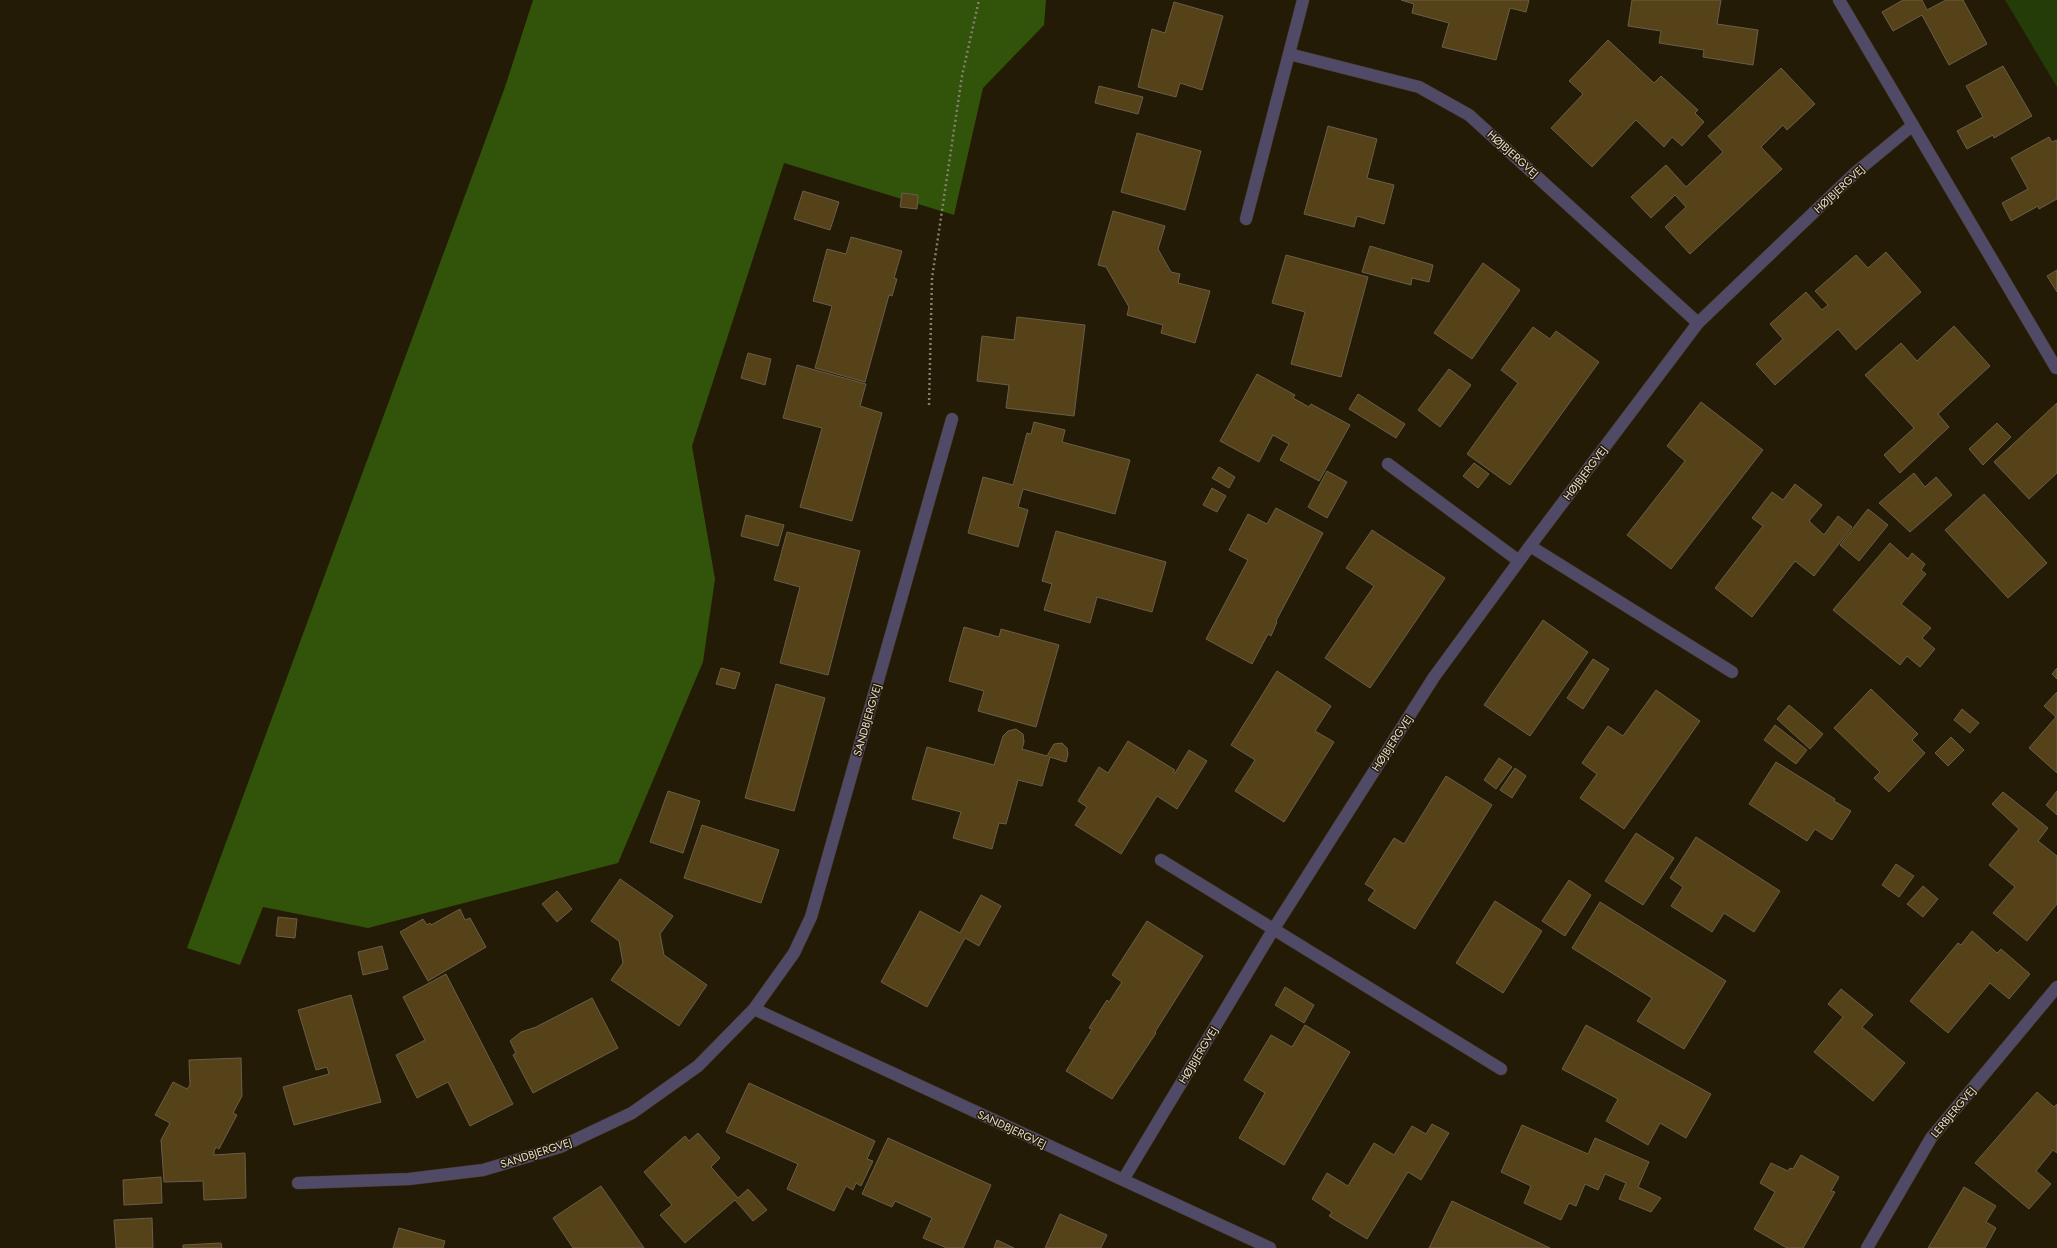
<svg xmlns="http://www.w3.org/2000/svg" width="2057" height="1248" viewBox="0 0 2057 1248" font-family="Jost,sans-serif">
	<rect width="100%" height="100%" fill="#241b06"/>
	<!-- green -->
	<path fill="#243c08" d="M2005 0H2057V87Z"/>
	<!-- forest -->
	<path fill="#32530a" d="M533 0H1046L1044 25 983 88 954 215 784 163 692 446 715 579 703 662 618 863 368 928 263 907 240 965 187 948 505 87Z"/>
	<!-- building -->
	<path fill="#554219" stroke="#695e48" d="M1401 0H1529L1526 12 1510 8 1496 60 1442 47 1449 23 1412 13 1414 4Z
		M1632 0H1721L1717 24 1758 30 1753 65 1703 57 1704 50 1659 43 1661 31 1628 26Z
		M1903 0H1922L1927 10 1946 0H1963L1987 44 1949 65 1922 15 1893 31 1882 12Z
		M1174 2 1223 16 1202 90 1180 83 1176 97 1138 87 1152 29 1165 33Z
		M1608 40 1654 83 1661 76 1698 110 1695 113 1704 122 1682 146 1672 137 1664 147 1636 120 1592 167 1551 128 1583 94 1569 81Z
		M2003 66 2032 116 1994 138 1993 135 1967 149 1957 131 1983 117 1966 86Z
		M1781 68 1815 104 1787 130 1783 125 1761 147 1782 169 1690 254 1665 227 1686 207 1675 195 1651 218 1631 197 1666 165 1686 187 1723 152 1708 136Z
		M1099 86 1143 97 1138 114 1095 103Z
		M1328 126 1377 139 1367 178 1394 185 1384 224 1357 216 1354 227 1304 214Z
		M1137 133 1201 151 1185 210 1121 192Z
		M2049 137 2052 142 2057 140V199L2039 209 2038 206 2011 221 2002 203 2028 189 2011 158Z
		M803 191 839 202 830 230 794 219Z
		M902 193 918 195 917 209 900 207Z
		M1113 211 1165 226 1158 249 1171 272 1180 274 1178 283 1210 291 1195 343 1161 333 1163 325 1127 315 1129 307 1106 267 1098 265Z
		M851 237 902 251 894 278 897 279 892 296 889 295 865 382 815 368 832 306 813 301 827 249 846 254Z
		M1370 246 1433 265 1429 282 1412 278 1411 285 1362 272Z
		M1886 252 1921 292 1856 350 1838 329 1775 385 1756 364 1783 339 1770 324 1806 292 1822 310 1828 305 1815 291 1856 255 1868 268Z
		M1286 255 1368 277 1341 377 1291 364 1305 312 1272 303Z
		M1483 263 1520 290 1472 359 1434 333Z
		M2057 270V292L2047 276Z
		M1017 317 1085 325 1074 416 1006 408 1009 385 977 381 982 336 1014 340Z
		M1954 326 1990 366 1938 414 1949 427 1900 473 1884 455 1914 428 1865 375 1901 343 1917 361Z
		M1533 327 1550 339 1556 331 1599 362 1510 485 1467 454 1518 383 1501 370Z
		M748 353 771 359 765 385 741 378Z
		M797 365 866 384 860 406 882 413 852 521 800 507 822 428 783 418Z
		M1449 369 1471 385 1440 427 1418 410Z
		M1257 374 1295 395 1293 398 1309 407 1311 404 1350 425 1319 481 1280 460 1289 444 1273 435 1259 462 1220 441Z
		M1358 394 1405 424 1396 438 1349 409Z
		M1701 402 1763 450 1671 569 1627 535 1685 461 1667 446Z
		M2057 403V473L2029 499 1994 462Z
		M1034 422 1065 430 1062 442 1130 460 1115 514 1023 489 1018 507 1028 510 1018 547 968 533 983 477 1013 485 1027 433 1031 434Z
		M1997 423 2011 437 1983 465 1969 449Z
		M1474 463 1489 474 1478 488 1463 476Z
		M1219 467 1235 477 1229 488 1212 478Z
		M1327 471 1347 482 1327 518 1308 507Z
		M1914 473 1925 487 1936 477 1952 495 1910 532 1879 503Z
		M1795 484 1822 505 1809 521 1824 535 1838 516 1852 527 1814 576 1795 561 1752 617 1715 588 1763 526 1752 518 1772 492 1783 500Z
		M1212 488 1226 496 1217 512 1203 505Z
		M1984 494 2047 563 2008 598 1945 530Z
		M1276 508 1323 533 1276 621 1277 622 1271 636 1268 634 1252 664 1206 639 1248 560 1229 550 1248 514 1267 524Z
		M1868 509 1888 525 1859 561 1840 545Z
		M746 515 784 525 778 546 741 536Z
		M1372 530 1445 578 1370 688 1325 658 1374 586 1346 568Z
		M1056 531 1166 562 1152 612 1097 597 1090 623 1044 610 1052 584 1042 581Z
		M787 532 860 551 828 675 780 663 800 587 774 580Z
		M1890 543 1908 559 1912 553 1925 564 1921 570 1926 574 1901 604 1931 628 1922 638 1935 649 1920 667 1907 656 1900 665 1833 610Z
		M1543 620 1588 652 1530 736 1484 705Z
		M964 627 999 637 1001 629 1059 645 1036 727 978 711 984 691 949 681Z
		M1593 659 1609 669 1583 709 1567 698Z
		M721 668 740 673 735 689 716 684Z
		M2057 668V679L2052 674Z
		M1277 671 1331 706 1315 731 1334 742 1284 822 1235 791 1255 760 1231 745Z
		M776 684 825 698 794 811 745 798Z
		M1871 689 1918 734 1912 740 1925 753 1889 792 1874 778 1880 772 1834 728Z
		M1656 690 1700 721 1624 829 1580 798 1597 774 1582 763 1608 726 1623 736Z
		M2057 692V773L2029 748 2056 717 2044 706Z
		M1789 705 1823 734 1810 749 1777 719Z
		M1962 709 1979 723 1970 733 1954 720Z
		M1775 725 1807 750 1796 764 1764 740Z
		M1016 729 1023 734 1024 742 1022 749 1047 756 1054 744 1062 743 1067 748 1068 754 1066 762 1050 757 1042 786 1018 780 1006 824 999 823 992 849 953 838 961 812 912 799 927 747 994 765 1003 736 1008 731Z
		M1951 737 1964 750 1948 766 1935 753Z
		M1128 741 1175 770 1173 772 1175 773 1189 750 1207 761 1177 809 1157 796 1121 854 1075 825 1087 807 1078 801 1099 767 1108 773Z
		M1499 758 1512 767 1496 789 1484 780Z
		M1776 762 1835 799 1834 801 1851 811 1832 840 1815 829 1807 841 1749 804Z
		M1515 768 1526 776 1512 798 1500 790Z
		M1446 776 1492 805 1415 929 1368 900 1375 890 1365 884 1394 838 1404 844Z
		M668 791 700 801 683 853 650 842Z
		M2057 791V815L2046 805Z
		M2003 792 2048 828 2038 841 2057 856V904L2027 941 1993 913 2015 887 1989 865 2019 829 1992 804Z
		M702 825 779 850 761 903 684 878Z
		M1636 833 1674 858 1643 905 1605 881Z
		M1696 837 1780 891 1754 932 1724 913 1712 932 1671 906 1683 887 1670 878Z
		M1896 864 1914 876 1899 897 1882 885Z
		M620 879 673 916 660 934 664 955 707 985 679 1026 611 980 623 963 619 941 591 921Z
		M1569 880 1591 895 1565 936 1542 921Z
		M1923 886 1938 899 1923 917 1907 904Z
		M557 891 572 909 557 922 542 904Z
		M981 895 1001 906 979 946 965 938 927 1007 881 982 920 911 960 933Z
		M1495 901 1542 931 1503 993 1456 963Z
		M1600 902 1726 981 1684 1049 1637 1021 1652 998 1572 948Z
		M460 909 465 920 470 918 486 947 428 981 400 932 423 919 427 925 430 923 431 925Z
		M278 917 297 919 295 938 276 936Z
		M1147 921 1203 956 1155 1032 1156 1033 1112 1099 1066 1071 1092 1029 1089 1028 1107 1000 1109 1002 1122 982 1112 975Z
		M1972 931 1997 953 2001 949 2030 974 2009 999 1990 983 1948 1033 1910 1001 1958 943 1961 945Z
		M382 946 388 969 363 975 358 952Z
		M446 974 513 1104 470 1126 448 1082 417 1098 396 1055 425 1040 403 997Z
		M1285 987 1314 1005 1304 1023 1275 1005Z
		M1841 989 1873 1015 1862 1027 1905 1063 1873 1101 1814 1052 1843 1017 1828 1004Z
		M351 995 381 1102 294 1125 283 1087 329 1074 327 1067 316 1070 298 1010Z
		M592 998 618 1048 533 1093 513 1055 516 1053 510 1041 521 1032 536 1027Z
		M1305 1025 1350 1052 1284 1165 1239 1138 1265 1093 1244 1080 1271 1035 1292 1047Z
		M1586 1025 1711 1094 1686 1138 1660 1123 1648 1145 1606 1121 1618 1099 1562 1069Z
		M241 1058 242 1096 233 1113 237 1115 219 1149 216 1147 214 1151V1155L245 1153 246 1198 204 1200 203 1181 164 1182 161 1140 170 1123 155 1115 173 1082 187 1089 190 1085 189 1060Z
		M749 1083 875 1141 867 1159 873 1161 861 1186 856 1183 853 1190 846 1186 834 1211 787 1189 798 1164 726 1132Z
		M2037 1092 2054 1107 2057 1104V1153L2053 1150 2036 1171 2051 1184 2029 1209 1975 1163Z
		M1432 1124 1449 1133 1421 1180 1408 1172 1367 1239 1329 1216 1332 1212 1312 1199 1327 1173 1348 1186 1374 1143 1394 1155 1412 1126 1426 1134Z
		M1522 1125 1588 1154 1595 1138 1649 1162 1638 1187 1661 1198 1651 1212 1619 1199 1626 1183 1605 1174 1598 1190 1585 1184 1576 1206 1569 1203 1561 1220 1524 1203 1531 1186 1501 1172Z
		M698 1133 720 1158 711 1167 738 1198 748 1189 767 1210 753 1221 735 1200 685 1243 660 1215 672 1205 644 1172 685 1136 689 1141Z
		M888 1138 991 1185 963 1248H947L923 1238 932 1218 895 1201 892 1207 862 1194Z
		M1801 1155 1839 1177 1831 1191 1835 1192 1803 1248H1787L1754 1229 1775 1192 1760 1183 1771 1163 1788 1171 1790 1168 1793 1169Z
		M161 1177 162 1203 124 1205 123 1180Z
		M601 1186 644 1248H573L553 1218Z
		M1964 1187 1996 1206 1986 1222 1996 1228 1985 1248H1928Z
		M1452 1201 1550 1248H1429Z
		M1060 1214 1107 1235 1101 1248H1045Z
		M152 1218 153 1248H116L114 1220Z
		M399 1228 445 1241 443 1248H393Z
		M997 1240 1014 1248H994Z
		M221 1243 222 1248H183V1245Z"/>
	<g fill="none" stroke-linecap="round" stroke-linejoin="round">
		<!-- minor casing -->
		<g stroke="#3f3622" stroke-width="13">
			<path id="minor" d="M1839 0 2056 368
				M1289 54 1419 87 1469 115 1698 323
				M1246 219 1303 0
				M1388 464 1519 561
				M1530 546 1732 672
				M1161 860 1501 1069
				M754 1009 1270 1248
				M1123 1180 1273 930 1434 677 1530 546 1698 323 1855 173 1913 125
				M298 1183 409 1179 483 1170 560 1147 632 1113 698 1066 754 1009 794 953 811 917 952 419
				M1867 1248 1931 1138 2057 987"/>
		</g>
		<!-- path -->
		<path stroke="#877f6f" stroke-width="2.5" stroke-dasharray="2 3" stroke-linecap="butt" d="M929 405 932 278 962 76 979 0"/>
		<!-- minor -->
		<use href="#minor" stroke="#514a66" stroke-width="12"/>
	</g>
	<g text-anchor="middle" stroke-width="3" stroke-linejoin="round" paint-order="stroke">
		<!-- street labels -->
		<g font-size="11" fill="#e4ddd1" stroke="#241b06">
			<text transform="translate(1513 154) rotate(42)" y="4">HØJBJERGVEJ</text>
			<text transform="translate(1839 189) rotate(-43)" y="4">HØJBJERGVEJ</text>
			<text transform="translate(1585 473) rotate(-53)" y="4">HØJBJERGVEJ</text>
			<text transform="translate(867 720) rotate(-74)" y="4">SANDBJERGVEJ</text>
			<text transform="translate(1392 743) rotate(-57)" y="4">HØJBJERGVEJ</text>
			<text transform="translate(1198 1055) rotate(-59)" y="4">HØJBJERGVEJ</text>
			<text transform="translate(1953 1112) rotate(-50)" y="4">LERBJERGVEJ</text>
			<text transform="translate(1012 1129) rotate(25)" y="4">SANDBJERGVEJ</text>
			<text transform="translate(536 1153) rotate(-18)" y="4">SANDBJERGVEJ</text>
		</g>
	</g>
</svg>
